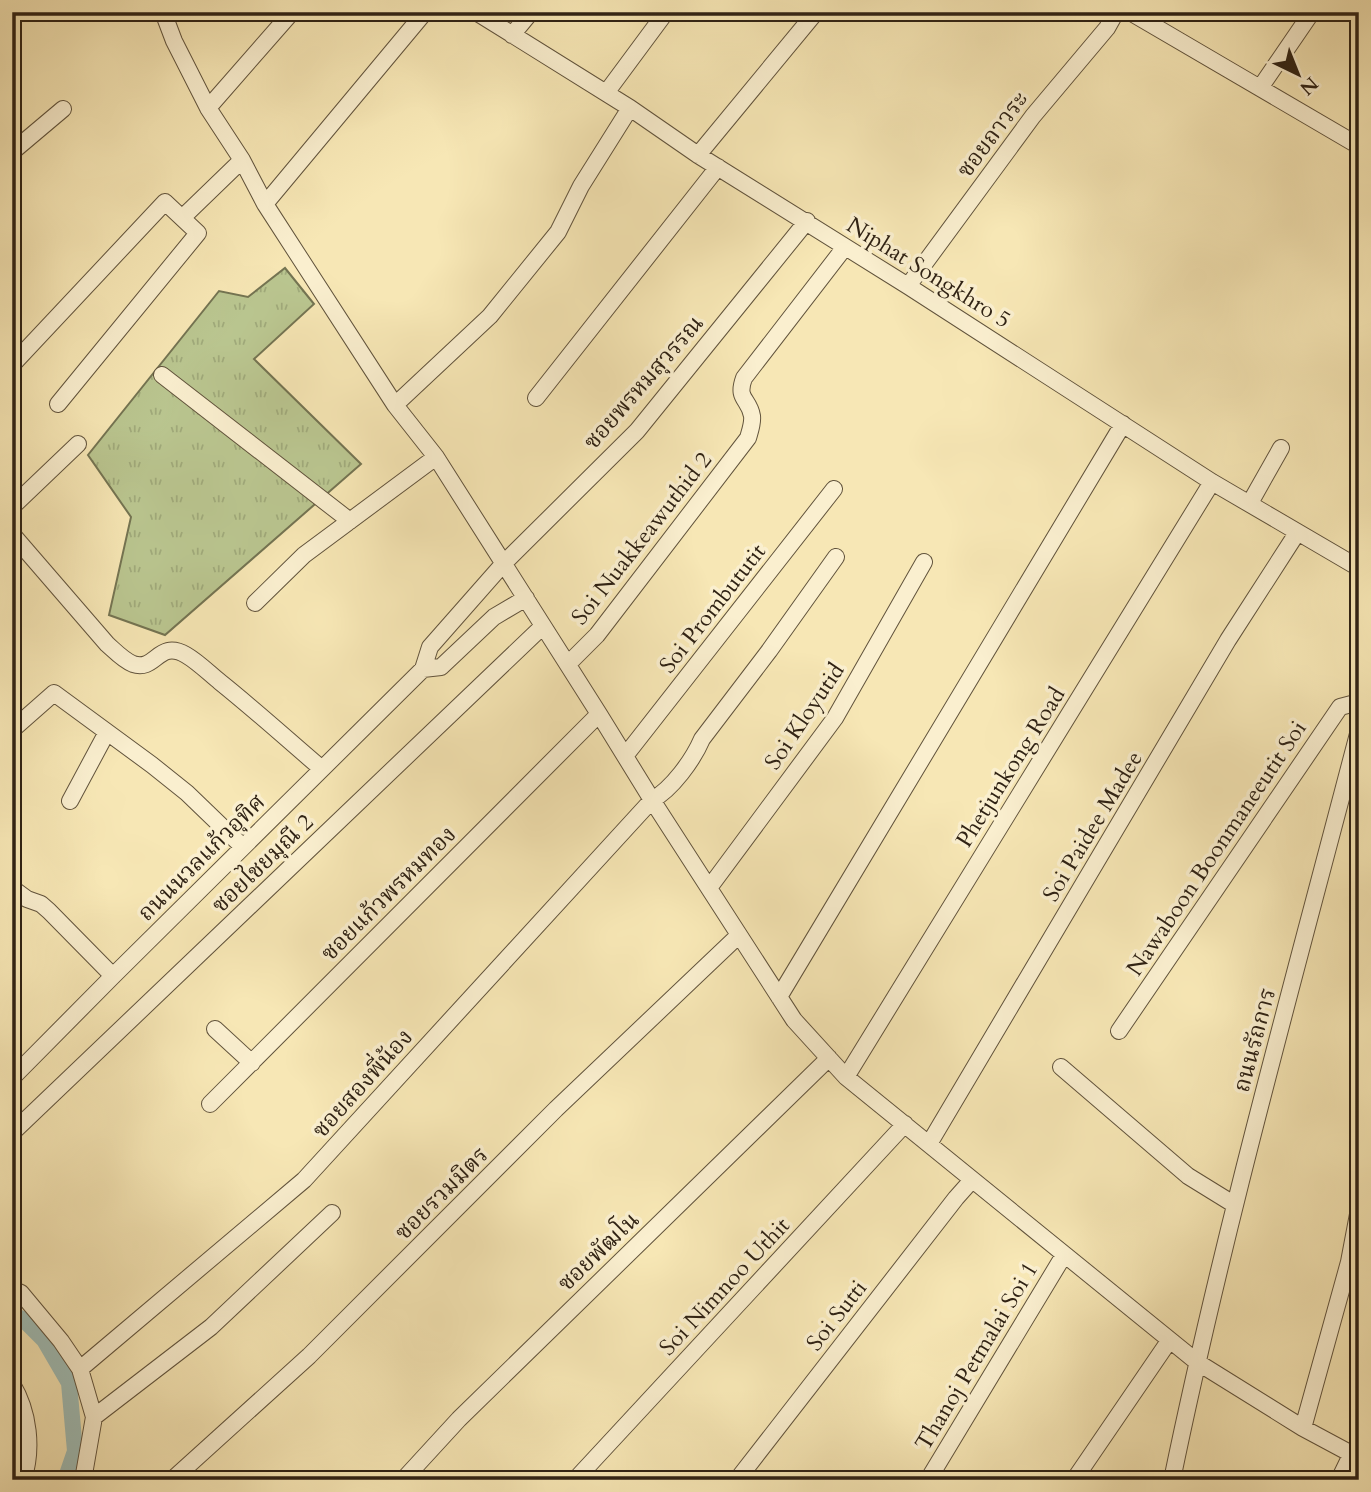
<svg xmlns="http://www.w3.org/2000/svg" width="1371" height="1492" viewBox="0 0 1371 1492" font-family="Cardo,'Noto Serif Thai',serif">
	<defs>
		<pattern id="grass-tufts" width="24" height="20" patternUnits="userSpaceOnUse" patternTransform="scale(1.75)"><rect width="24" height="20" fill="#bac690"/><path d="M3 7l-1-3M5 7V3M7 7l1-3M15 17l-1-3M17 17v-4M19 17l1-3" fill="none" stroke="#a0aa7b"/></pattern>
	</defs>
	<rect width="100%" height="100%" fill="#f7e7b5"/>
	<filter id="stains"><feTurbulence type="fractalNoise" baseFrequency=".00286" numOctaves="4"/><feColorMatrix values="0 0 0 0 .2 0 0 0 0 .09 0 0 0 0 .02 0 0 0 .5 -.17"/></filter>
	<radialGradient id="worn" r=".72"><stop offset=".6" stop-color="#630" stop-opacity="0"/><stop offset="1" stop-color="#630" stop-opacity=".3"/></radialGradient>
	<!-- grass -->
	<path fill="url(#grass-tufts)" stroke="#747452" stroke-width="2" d="M285 268 314 304 254 359 361 464 165 635 109 615 131 517 88 455 219 291 248 297Z"/>
	<g fill="none" stroke-linecap="round" stroke-linejoin="round">
		<!-- canal -->
		<path stroke="#a0beb7" stroke-width="16" d="M12 1315 23 1319 44 1340 69 1383 75 1451 65 1480"/>
		<!-- minor casing -->
		<g stroke="#61533c" stroke-width="18">
			<path id="minor" d="M163 12 174 41 208 108 242 160 265 204 395 405 436 457 599 714 652 800 794 1020 846 1077 1197 1362 1303 1428 1359 1458
				M476 12 630 108 698 155 908 286 1212 482 1359 568
				M1130 12 1359 146
				M512 35 531 12
				M1260 88 1312 12
				M606 93 666 12
				M208 108 292 12
				M12 152 63 109
				M698 155 816 12
				M265 204 425 12
				M182 218 242 160
				M908 286 1033 116 1107 28 1116 12
				M12 365 165 202 198 233 58 404
				M162 375 350 521
				M536 398 718 167
				M395 405 490 316 558 232 581 186 630 108
				M1250 503 1281 448
				M12 507 78 444
				M12 534 107 644C115 651 123 660 133 664 156 672 158 639 186 655 198 662 209 673 220 682 255 710 288 740 322 769
				M255 603 304 555 436 457
				M568 664 597 635 748 438C750 431 753 423 752 416 749 398 736 400 744 378L845 247
				M423 669 441 667 494 617 526 598
				M12 730 54 693 152 765 187 793 243 847
				M625 756 834 489
				M70 801 107 732
				M12 888 27 899 41 904 49 911 113 976
				M709 888 835 718 924 562
				M779 997 1123 424
				M215 1029 252 1063
				M1119 1031 1340 707 1359 702
				M1061 1067 1188 1176 1235 1205
				M846 1077 1212 482
				M12 1078 113 976 423 669 430 647 504 563 637 431 807 221
				M210 1104 599 714
				M12 1133 543 626
				M929 1144 1228 640 1297 533
				M12 1289 21 1293 61 1341 80 1369 94 1417 83 1480
				M80 1369 304 1180 652 800C672 789 693 760 702 739L769 651 836 557
				M12 1384C29 1412 33 1449 23 1480
				M94 1417 211 1327 332 1213
				M1303 1428 1349 1262 1359 1209
				M172 1480 309 1356 556 1109 739 935
				M403 1480 459 1419 829 1058
				M575 1480 905 1124
				M737 1480 956 1198 972 1180
				M928 1480 1064 1255
				M1074 1480 1169 1341
				M1172 1480C1224 1228 1294 979 1359 730
				M1339 1480 1352 1453"/>
		</g>
		<!-- minor -->
		<use href="#minor" stroke="#faefcf" stroke-width="16"/>
	</g>
	<g text-anchor="middle" stroke-width="7" stroke-linejoin="round" paint-order="stroke">
		<!-- street labels -->
		<g font-size="23" fill="#2f2214" stroke="#faefcf">
			<text transform="translate(992 134) rotate(-53)" y="8">ซอยถาวระ</text>
			<text transform="translate(929 272) rotate(32)" y="8">Niphat Songkhro 5</text>
			<text transform="translate(643 382) rotate(-49)" y="8">ซอยพรหมสุวรรณ</text>
			<text transform="translate(641 538) rotate(-52)" y="8">Soi Nuakkeawuthid 2</text>
			<text transform="translate(712 608) rotate(-52)" y="8">Soi Prombututit</text>
			<text transform="translate(804 716) rotate(-56)" y="8">Soi Kloyutid</text>
			<text transform="translate(1010 767) rotate(-58)" y="8">Phetjunkong Road</text>
			<text transform="translate(1092 826) rotate(-59)" y="8">Soi Paidee Madee</text>
			<text transform="translate(1216 848) rotate(-56)" y="8">Nawaboon Boonmaneeutit Soi</text>
			<text transform="translate(201 857) rotate(-45)" y="8">ถนนนวลแก้วอุทิศ</text>
			<text transform="translate(262 863) rotate(-44)" y="8">ซอยไชยมุณี 2</text>
			<text transform="translate(388 893) rotate(-45)" y="8">ซอยแก้วพรหมทอง</text>
			<text transform="translate(1254 1040) rotate(-75)" y="8">ถนนรัถการ</text>
			<text transform="translate(362 1083) rotate(-48)" y="8">ซอยสองพี่น้อง</text>
			<text transform="translate(441 1193) rotate(-45)" y="8">ซอยรวมมิตร</text>
			<text transform="translate(598 1251) rotate(-44)" y="8">ซอยพัฒโน</text>
			<text transform="translate(724 1286) rotate(-47)" y="8">Soi Nimnoo Uthit</text>
			<text transform="translate(836 1315) rotate(-52)" y="8">Soi Sutti</text>
			<text transform="translate(976 1356) rotate(-59)" y="8">Thanoj Petmalai Soi 1</text>
		</g>
	</g>
	<!-- margin -->
	<rect width="1371" height="1492" fill="none" stroke="#f7e7b5" stroke-width="42"/>
	<rect x="14" y="14" width="1343" height="1464" fill="none" stroke="#2f2214" stroke-width="3.5"/>
	<rect x="21" y="21" width="1329" height="1450" fill="none" stroke="#2f2214" stroke-width="2"/>
	<!-- north arrow -->
	<g transform="translate(1298 74) rotate(137)" stroke="#faefcf" stroke-width="5" paint-order="stroke">
	<path d="M0-5L12 26L0 18L-12 26Z" fill="#2f2214"/>
	<text y="-10" font-size="19" font-weight="bold" text-anchor="middle" fill="#2f2214">N</text>
	</g>
	<rect width="100%" height="100%" filter="url(#stains)"/>
	<rect width="100%" height="100%" fill="url(#worn)"/>
</svg>
